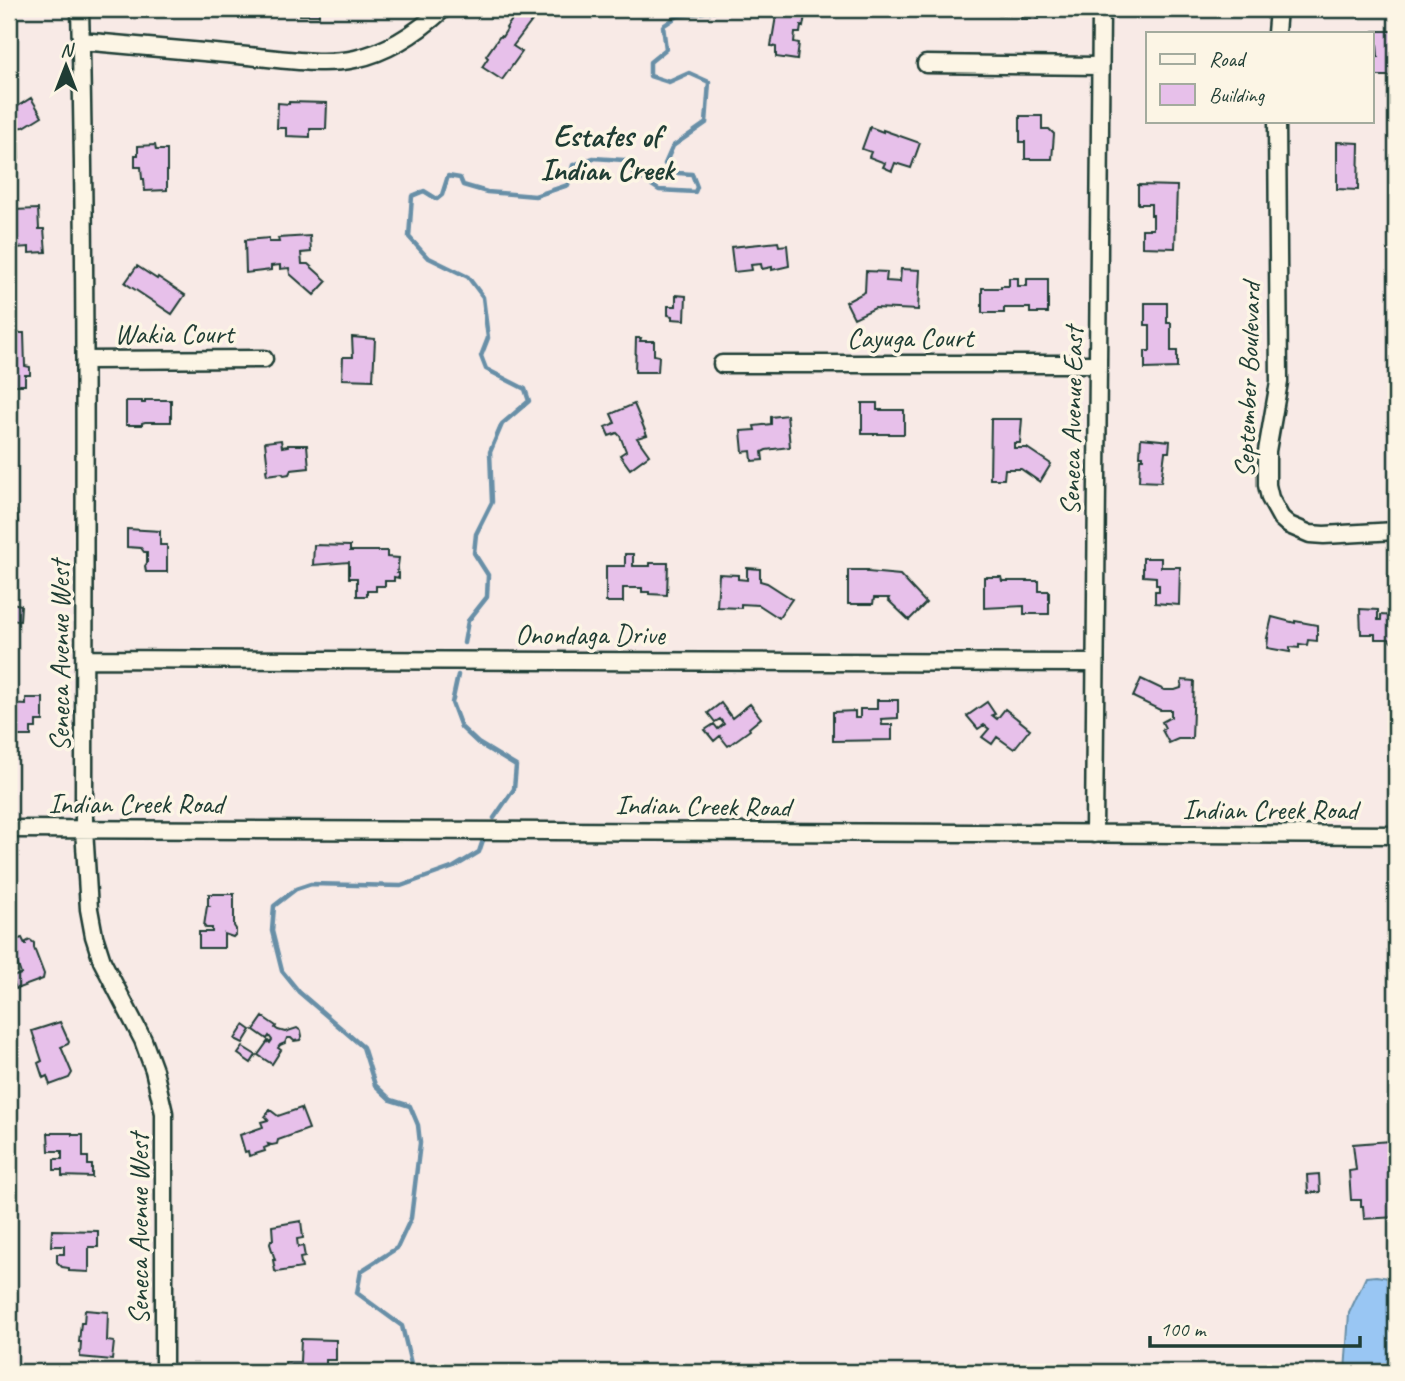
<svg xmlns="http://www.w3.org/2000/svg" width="1405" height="1381" viewBox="0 0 1405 1381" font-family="Caveat,sans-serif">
	<rect width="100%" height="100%" fill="#f8eae6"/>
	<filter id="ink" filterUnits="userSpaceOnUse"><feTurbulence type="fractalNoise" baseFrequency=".0143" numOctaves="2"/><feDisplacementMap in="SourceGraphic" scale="14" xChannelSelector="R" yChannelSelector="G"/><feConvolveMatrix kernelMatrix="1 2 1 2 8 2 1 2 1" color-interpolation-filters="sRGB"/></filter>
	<g filter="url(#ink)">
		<!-- water -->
		<path fill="#99c6f3" stroke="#688fa7" stroke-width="2" d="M1376 1276 1396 1279V1372H1345L1349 1313 1366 1277Z"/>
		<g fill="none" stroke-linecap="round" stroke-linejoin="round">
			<!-- stream -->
			<path stroke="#688fa7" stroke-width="4.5" d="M464 643 468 621 487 597 488 575 474 553 476 534 492 502 490 452 502 424 529 401 525 389 486 369 481 356 488 338 483 297 468 277 427 257 409 237 412 196 424 191 437 199 442 195 448 176 460 178 463 185 487 192 535 196 568 185 573 165 593 158 624 160 634 173 659 190 695 192 697 187 692 174 678 173 665 164 673 146 706 123 709 82 689 73 669 82 650 76V62L666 49 663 26 678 16 723 9
				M458 675 452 703 461 727 478 743 516 766 514 789 494 818
				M413 1372 402 1326 357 1293 361 1271 397 1248 411 1218 420 1143 418 1125 410 1106 391 1100 375 1085 363 1047 299 992 282 971 272 931 274 906 296 889 311 884 401 886 454 867 479 852 484 837"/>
		</g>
		<!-- building -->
		<path fill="#e7c0ea" stroke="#1f3d34" stroke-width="2" d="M300 9H319V15H300Z
			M520 9H523L535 17 513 46 522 52 502 80 482 67 488 58 486 56 500 36 502 37 507 29 506 28Z
			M781 9H795V13L805 15 803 27 801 26 800 33H795L794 42 799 43 797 60 776 57V47L771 46 777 10H781Z
			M981 9H1039V19H1021V13L999 15 997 11H981Z
			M1374 31H1396V76H1372V57H1378L1377 44H1374L1373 42Z
			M31 98 42 116 24 127 14 128V135H18L19 159H9V107L18 106Z
			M289 102 327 103 326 129H310V137L286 136V128H277L278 103 289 104Z
			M1020 116H1042V129H1049L1054 134 1052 159H1025V142H1020Z
			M870 127 883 132V130L920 143 911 168 895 163 892 171 883 167 885 163 869 157 871 152 862 149Z
			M1337 142 1359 143 1358 190 1337 189Z
			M155 145 156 150H167V190L145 191 144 179H142L141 167H135V155H138V146Z
			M1138 185 1177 186 1175 248 1142 247V229H1153V215H1151V204H1138Z
			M38 209 39 229H44L46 252 29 253V247L15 248 14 241H9V224H14L13 210Z
			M310 236 311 252 301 253 302 264H308L327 281 314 295 290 274 289 268 280 269V265L271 266V270L246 273 245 240 269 238V242H279L278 238Z
			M778 242 779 246 787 245 789 266 772 270V267L762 269 761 264 751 265 752 270 734 272 731 247Z
			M137 266 157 279 158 277 185 295 172 314 125 283Z
			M901 269 920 270 918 310 875 308 854 318 846 302 865 292 866 271 887 272 886 281 900 282Z
			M1009 278H1018V286H1027V279H1048V313H1030V308H1004V313H982V288H1001V286H1009Z
			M676 295 686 296 685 320 672 319V316L668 315V306H676Z
			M1145 303H1167V323H1171V351H1177V368L1145 369V351H1150V325H1145Z
			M9 333H24L25 366 30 367V375H25V385H9Z
			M352 337 375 339 373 380 342 379 343 357H353Z
			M636 338H641L640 341H654V355L659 356 658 372H635Z
			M145 400H171V422H145L142 423V425H126V401H142V403H145Z
			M862 403H877V410H904V434H862Z
			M634 404 647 435 637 438 649 455 630 469 620 455 626 451 620 436 617 433 609 436 605 427 615 423 611 414Z
			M787 415 790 447 766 450 762 452 763 460 752 461 751 451 743 452 741 431 755 430 754 426 771 424V417Z
			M991 419H1022L1020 443H1014V448H1027L1051 464 1040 482 1021 469H1005L1004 479H990Z
			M1141 438 1170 441 1169 452H1165L1161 482 1139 481 1140 459H1143V456H1140Z
			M281 440 282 447 288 446V445H307L309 468 291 470 289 474 284 475 282 473 267 475 266 470 268 469 265 442Z
			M9 511H16L18 523H16V536H9Z
			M127 529 160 531V545H167V572H146L145 566 147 563V552H144L141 548 127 547Z
			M314 545 350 546V551H387V557L399 558 397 573H399V578L394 577V581H385V586H376V591H367V596H357V578H349V562L313 565Z
			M625 554H633V566H650V563H668L667 595 649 594V592H642V588H623V602H606V566H625Z
			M1143 558H1161V567H1180L1179 605 1155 603V591H1159V585H1156V577L1143 576Z
			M747 568 760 569V581L767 583 792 599 779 618 759 605 741 604V608L717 607 719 574 738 575V579L747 580Z
			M848 570H868L867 572 900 575 926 603 909 620 888 600 889 598H874L873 604H848Z
			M9 577 15 578 12 603 21 605 20 621 9 620Z
			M984 577H1001L1002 581H1039V591H1049V614H1024V606L984 608Z
			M1360 609 1378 610V620H1381V615L1396 616V642H1391L1389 639H1375V634H1361Z
			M1272 617 1295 623V621L1317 625V641L1308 640 1307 645 1299 644V648L1290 647V652L1267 648 1268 638H1267Z
			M1141 679 1164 690H1175L1181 688 1182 680 1194 681 1192 739H1178L1169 743 1162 730 1165 728 1162 722 1171 717V710H1160L1133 697Z
			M26 698H43V721H36V728H31V736H10V704L26 705Z
			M877 700H898V718L881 719 882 725H892V740L833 741V712L855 711V718H860V709H877Z
			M987 702 995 714 992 715 997 719 1005 709 1030 729 1014 749 997 737 992 744 982 737 989 729 984 725 978 729 967 716Z
			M721 703 732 718 750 704 761 718 749 728 750 730 728 746 720 736 714 741 705 730 714 724 718 729 724 724 720 719 715 722 708 713Z
			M209 894H234V926L236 929V934L233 937 224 934V948H199V932H212V928H206L204 926 207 906H209L208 905V897H209Z
			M22 938 25 944H26V942L30 940 34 943V948L44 974 43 979 16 989 12 977 21 974 15 957 9 960V942Z
			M263 1017 276 1026 275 1028 278 1030 285 1032 297 1028 301 1031 302 1036 300 1040 294 1041 291 1038H287L285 1043 280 1045 278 1048 281 1050 272 1064 258 1055 268 1041 270 1043 272 1040 269 1036 267 1039 254 1030Z
			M60 1022 69 1042 68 1044 61 1047 72 1073 69 1078 50 1085 47 1076 43 1078 38 1063 42 1061 32 1031Z
			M244 1025 251 1030 243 1043 235 1039Z
			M243 1047 256 1055 251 1063 238 1054Z
			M301 1108 309 1129 278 1140 277 1144 272 1145 268 1144 269 1146 264 1148 265 1151 249 1156 248 1151 245 1152 240 1135 263 1127 261 1122 268 1120 265 1117 270 1110 278 1116Z
			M48 1133H72V1135H83V1157H88V1165H92V1177L62 1176V1170H54V1159H62V1151H49Z
			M1390 1141 1391 1167H1396V1186H1392L1393 1202H1395L1396 1217 1364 1219 1363 1206H1361V1200H1351L1349 1171 1356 1170 1353 1144Z
			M1319 1174 1320 1192 1308 1193 1307 1175Z
			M301 1221 303 1238 297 1239 298 1247 303 1246 305 1257 300 1258 302 1268 277 1272 275 1271 273 1260H275L270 1244 271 1240H273L272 1226Z
			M52 1230 98 1231V1247H89V1272L69 1271V1268L62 1267 57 1262V1254H64V1246H51Z
			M85 1310 108 1312 107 1341 114 1342 112 1360 80 1357 81 1342H79L81 1323H84Z
			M301 1339 336 1340V1360H326V1368H331V1372H285V1362H300Z"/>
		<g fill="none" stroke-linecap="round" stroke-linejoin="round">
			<!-- minor casing -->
			<g stroke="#1f3d34" stroke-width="21">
				<path id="minor" d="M80 9C87 282 84 555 84 829L89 909 94 936 102 961 143 1040 154 1070 164 1113V1372
					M1276 33 1278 9
					M81 41C137 46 192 51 248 56 281 59 322 66 355 59 388 52 419 31 443 9
					M926 64 1100 66
					M1277 121 1279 382 1267 451V485L1270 498 1281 518 1289 525 1310 534 1324 535 1396 531
					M85 360 264 359
					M722 364H1097
					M85 659 1095 663
					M9 829C471 829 934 834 1396 835
					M1094 834 1101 9"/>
			</g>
			<!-- minor -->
			<use href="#minor" stroke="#fcf5e5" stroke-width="16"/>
		</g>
	</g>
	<g text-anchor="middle" stroke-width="7" stroke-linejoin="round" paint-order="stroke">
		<!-- street labels -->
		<g font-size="28" fill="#1f3d34" stroke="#fcf5e5">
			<text x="174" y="343">Wakia Court</text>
			<text x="910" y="347">Cayuga Court</text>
			<text transform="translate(1247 380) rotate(-88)" y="10">September Boulevard</text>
			<text transform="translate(1071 421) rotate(-89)" y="10">Seneca Avenue East</text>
			<text x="590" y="644">Onondaga Drive</text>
			<text transform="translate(59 656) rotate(-90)" y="10">Seneca Avenue West</text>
			<text x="136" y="813">Indian Creek Road</text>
			<text transform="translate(703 805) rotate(1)" y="10">Indian Creek Road</text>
			<text x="1270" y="819">Indian Creek Road</text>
			<text transform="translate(138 1229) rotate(-90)" y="10">Seneca Avenue West</text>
		</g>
		<!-- neighbourhood labels -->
		<g font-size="30" font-weight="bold" fill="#1f3d34" stroke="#fcf5e5">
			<text x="607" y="146">Estates of<tspan x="607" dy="34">Indian Creek</tspan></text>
		</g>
	</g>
	<!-- margin -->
	<rect width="1405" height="1381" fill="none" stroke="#fcf5e5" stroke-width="35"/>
	<rect x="18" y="18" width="1370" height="1346" fill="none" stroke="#1f3d34" stroke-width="2.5" filter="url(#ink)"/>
	<!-- legend -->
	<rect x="1146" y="32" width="228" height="91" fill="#fcf5e5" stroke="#a4ab9e" stroke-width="2"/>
	<rect x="1160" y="54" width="35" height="10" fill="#fcf5e5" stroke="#a4ab9e" stroke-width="2"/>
	<text x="1209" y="66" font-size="21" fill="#1f3d34">Road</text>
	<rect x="1160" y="84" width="35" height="21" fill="#e7c0ea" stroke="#a4ab9e" stroke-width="2"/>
	<text x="1209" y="102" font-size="21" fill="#1f3d34">Building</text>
	<!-- north arrow -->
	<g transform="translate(66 66)" stroke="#fcf5e5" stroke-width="5" paint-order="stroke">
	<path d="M0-5L12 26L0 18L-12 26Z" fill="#1f3d34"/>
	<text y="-10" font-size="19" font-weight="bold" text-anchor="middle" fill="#1f3d34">N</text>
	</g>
	<!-- scale -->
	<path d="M1150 1336v10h210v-10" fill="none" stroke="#1f3d34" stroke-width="3.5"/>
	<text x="1160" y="1336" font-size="21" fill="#1f3d34" stroke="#fcf5e5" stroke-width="5" paint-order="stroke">100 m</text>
</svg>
